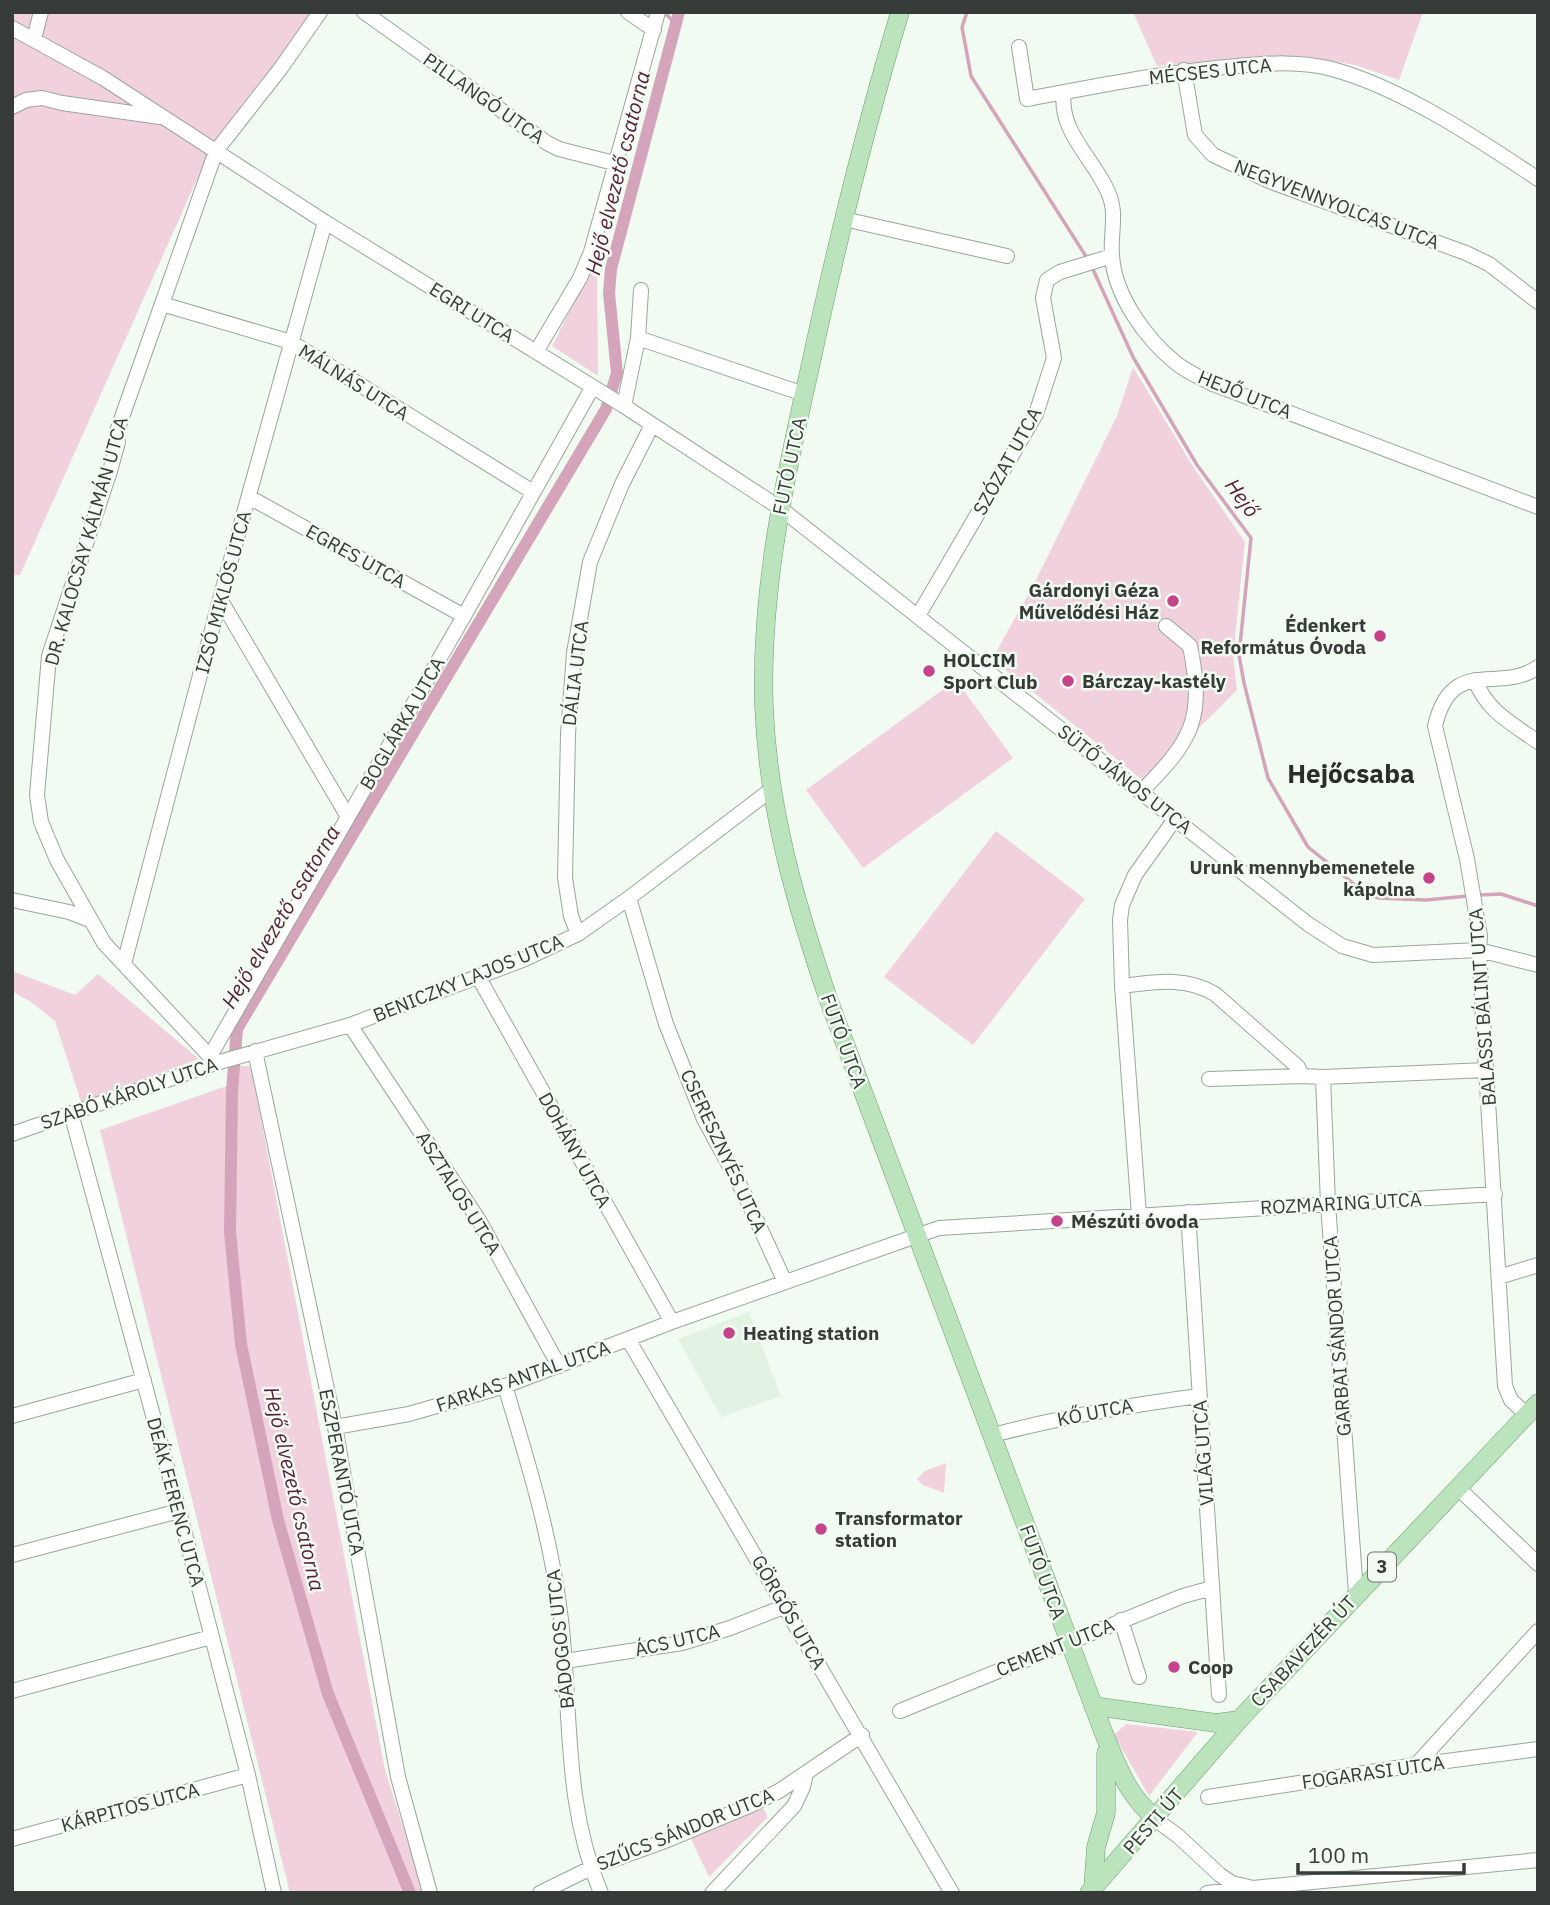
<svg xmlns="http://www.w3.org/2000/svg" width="1550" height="1905" viewBox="0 0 1550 1905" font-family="'IBM Plex Sans',sans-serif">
	<rect width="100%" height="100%" fill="#f1fbf1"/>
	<!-- built -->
	<path fill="#e3f3e3" d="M749 1312 781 1396 721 1417 678 1339Z"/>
	<!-- green -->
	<path fill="#f1d1de" d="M12 12H313L226 128 197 179 20 575H12Z
		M1133 12H1423L1399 80 1355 65 1301 56 1157 66Z
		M590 271 597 275 598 376 552 346Z
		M1133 367 1194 468 1245 542 1233 656 1237 690 1145 782 992 659 1034 584 1117 416Z
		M956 680 1013 758 863 868 806 790Z
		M996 831 1085 899 973 1045 884 977Z
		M12 971 75 995 98 974 199 1059 81 1102 55 1021 31 1002 12 991Z
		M239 1066H251L385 1770 420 1881 421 1893H290L100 1130 227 1086Z
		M946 1463 944 1493 923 1485 917 1479 925 1471Z
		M1126 1724 1198 1732 1149 1796 1114 1735Z
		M762 1806 768 1817 709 1877 691 1839Z"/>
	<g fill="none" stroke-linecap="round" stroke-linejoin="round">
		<!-- stream -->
		<path stroke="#d4a5ba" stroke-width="3.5" d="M967 12 962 27 971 76 1087 258
			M666 14 675 23
			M1091 265 1133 357 1197 465 1251 538 1239 655 1244 683 1268 778 1308 847 1365 893 1379 898 1426 900 1468 896
			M1479 895 1501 894 1538 906"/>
		<!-- canal -->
		<path stroke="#d4a5ba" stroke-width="12" d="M410 1893 328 1694 278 1520 241 1344 230 1232 232 1091 237 1029 606 409 617 373 609 293 611 269 679 12"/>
		<!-- minor casing -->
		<g stroke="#9ca59c" stroke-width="16">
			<path id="minor" d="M364 12 547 143 559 149 614 163
				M628 12 654 30
				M12 28 103 78 325 222 624 406 780 508 1308 924 1342 946 1373 955 1479 950 1538 965
				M34 39 41 12
				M1019 47 1027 99C1097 86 1166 72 1237 66 1268 63 1302 61 1332 69 1402 88 1478 139 1538 179
				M1184 70 1195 135 1213 155 1269 181 1466 253 1489 264 1538 302
				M1064 92C1058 131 1094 159 1108 192 1118 214 1110 233 1112 255 1114 295 1146 339 1176 363 1187 372 1201 378 1213 384L1538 507
				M12 107 26 100 42 98 62 103 160 117
				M844 219 1007 256
				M162 304 291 342 533 492
				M638 338 804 394
				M536 352 580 278 591 252 658 12
				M624 406 638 338 641 290
				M249 497 464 616
				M220 599 348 817
				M918 616 1036 414 1054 358 1043 298 1047 280 1060 272 1112 256
				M1475 680C1487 711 1511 723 1538 742
				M1141 792C1192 740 1205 720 1190 646L1166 626
				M629 898 666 1024 704 1119 743 1191 785 1282
				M12 900 69 912 90 920
				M578 934 571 916 565 878 568 734 574 653 590 562 622 484 652 425
				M124 964 220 599 325 222
				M479 978 672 1322
				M1122 986C1155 982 1185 976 1215 994L1298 1067 1302 1076
				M350 1025 480 1222 559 1366
				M255 1051 335 1427 398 1777 430 1893
				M210 1056 464 616 592 388
				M216 1063 104 943 57 860 41 822 37 795 49 656 110 471 118 442 116 434 216 151 281 68 320 12
				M1323 1077 1328 1204 1356 1593
				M1209 1079 1302 1076 1323 1077 1487 1070
				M71 1113 179 1511 248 1775 274 1893
				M12 1134 216 1063 350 1025 525 959 578 934 629 898 772 789
				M1188 1212 1219 1695
				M1139 1215 1122 986 1120 920 1122 905 1135 875 1175 819
				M1499 1277 1538 1265
				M628 1339 952 1893
				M505 1386C528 1462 552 1540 561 1620 572 1714 563 1803 601 1893
				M1527 1415 1511 1400 1505 1386 1479 950 1480 936 1467 859 1435 726C1452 654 1499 695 1538 667
				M12 1416 144 1380
				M335 1427 409 1414 505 1386 672 1322 939 1228 1495 1194
				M993 1435C1061 1417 1130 1405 1199 1396
				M1457 1487 1538 1564
				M12 1555 179 1511
				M1121 1620 1139 1677
				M565 1661 682 1643 730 1628 786 1606
				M12 1691 211 1637
				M900 1711 1183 1596 1212 1588
				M1416 1765 1538 1631
				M1208 1797 1416 1765 1538 1749
				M1155 1819 1178 1836 1220 1875 1232 1883 1253 1888 1538 1860
				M12 1839 248 1775
				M540 1893 591 1868 665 1841 751 1805 779 1791 862 1735
				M712 1893 794 1806 803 1787 806 1773
				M1207 1893 1244 1889"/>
		</g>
		<!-- major casing -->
		<g stroke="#6f9c71" stroke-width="19">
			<path id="major" d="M900 12C864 131 835 251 809 372 784 482 760 593 764 707 768 809 796 905 829 1001L1104 1734C1120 1771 1124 1789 1155 1819
				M1093 1706 1216 1723 1239 1720
				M1093 1889 1096 1847 1106 1813V1753
				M1089 1893 1239 1720 1538 1403"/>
		</g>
		<!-- minor -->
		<use href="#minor" stroke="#fff" stroke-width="14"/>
		<!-- major -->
		<use href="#major" stroke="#bbe3bc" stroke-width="18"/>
	</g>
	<!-- markers -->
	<g fill="#c5438a" stroke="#f1fbf1" stroke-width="2.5">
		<circle cx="1173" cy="601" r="7"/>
		<circle cx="1380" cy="636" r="7"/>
		<circle cx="929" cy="671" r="7"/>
		<circle cx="1068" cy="681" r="7"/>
		<circle cx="1429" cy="878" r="7"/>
		<circle cx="1057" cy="1221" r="7"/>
		<circle cx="729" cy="1333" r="7"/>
		<circle cx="821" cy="1529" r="7"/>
		<circle cx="1174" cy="1667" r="7"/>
	</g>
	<g text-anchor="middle" stroke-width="5" stroke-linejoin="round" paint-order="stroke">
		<!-- shield labels -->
		<rect fill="#f1fbf1" stroke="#6f7570" stroke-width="2" x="1368" y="1552.5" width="28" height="29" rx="5"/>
		<g font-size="18" font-weight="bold" fill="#373b38">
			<text x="1382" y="1573">3</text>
		</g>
		<!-- street labels -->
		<g font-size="19" fill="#373b38" stroke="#f1fbf1">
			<text transform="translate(1210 71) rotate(-6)" y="7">MÉCSES UTCA</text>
			<text transform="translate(484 98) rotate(35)" y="7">PILLANGÓ UTCA</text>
			<text transform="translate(1337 204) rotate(21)" y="7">NEGYVENNYOLCAS UTCA</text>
			<text transform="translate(472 312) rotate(32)" y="7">EGRI UTCA</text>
			<text transform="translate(354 382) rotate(32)" y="7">MÁLNÁS UTCA</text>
			<text transform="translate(1245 394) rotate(22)" y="7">HEJŐ UTCA</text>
			<text transform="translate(1007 461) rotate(-61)" y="7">SZÓZAT UTCA</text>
			<text transform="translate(789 466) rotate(-78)" y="7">FUTÓ UTCA</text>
			<text transform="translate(86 541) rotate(-74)" y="7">DR. KALOCSAY KÁLMÁN UTCA</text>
			<text transform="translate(356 556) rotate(29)" y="7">EGRES UTCA</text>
			<text transform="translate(223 592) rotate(-75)" y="7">IZSÓ MIKLÓS UTCA</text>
			<text transform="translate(575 673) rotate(-83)" y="7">DÁLIA UTCA</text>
			<text transform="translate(402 723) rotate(-60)" y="7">BOGLÁRKA UTCA</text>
			<text transform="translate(1125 779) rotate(38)" y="7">SÜTŐ JÁNOS UTCA</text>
			<text transform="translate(468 978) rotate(-22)" y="7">BENICZKY LAJOS UTCA</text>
			<text transform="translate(1482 1007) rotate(-94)" y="7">BALASSI BÁLINT UTCA</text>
			<text transform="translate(844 1041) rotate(70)" y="7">FUTÓ UTCA</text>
			<text transform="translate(129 1093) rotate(-19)" y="7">SZABÓ KÁROLY UTCA</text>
			<text transform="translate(575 1150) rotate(61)" y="7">DOHÁNY UTCA</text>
			<text transform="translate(724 1151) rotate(65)" y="7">CSERESZNYÉS UTCA</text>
			<text transform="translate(459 1193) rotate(58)" y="7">ASZTALOS UTCA</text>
			<text transform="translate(1341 1203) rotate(-3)" y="7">ROZMARING UTCA</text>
			<text transform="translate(1337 1336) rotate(-94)" y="7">GARBAI SÁNDOR UTCA</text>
			<text transform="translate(523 1376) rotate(-19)" y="7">FARKAS ANTAL UTCA</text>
			<text transform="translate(1095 1412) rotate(-11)" y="7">KŐ UTCA</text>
			<text transform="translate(1203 1453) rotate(-94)" y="7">VILÁG UTCA</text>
			<text transform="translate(342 1472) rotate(79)" y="7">ESZPERANTÓ UTCA</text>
			<text transform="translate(176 1502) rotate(75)" y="7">DEÁK FERENC UTCA</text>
			<text transform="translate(1043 1572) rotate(70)" y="7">FUTÓ UTCA</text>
			<text transform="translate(789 1612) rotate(60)" y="7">GÖRGŐS UTCA</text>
			<text transform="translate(560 1639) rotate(-96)" y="7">BÁDOGOS UTCA</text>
			<text transform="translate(677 1640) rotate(-13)" y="7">ÁCS UTCA</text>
			<text transform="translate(1055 1647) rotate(-22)" y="7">CEMENT UTCA</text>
			<text transform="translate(1303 1651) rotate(-47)" y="7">CSABAVEZÉR ÚT</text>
			<text transform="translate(1373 1772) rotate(-8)" y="7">FOGARASI UTCA</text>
			<text transform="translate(130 1807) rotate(-15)" y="7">KÁRPITOS UTCA</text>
			<text transform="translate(1153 1821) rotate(-49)" y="7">PESTI ÚT</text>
			<text transform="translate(685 1829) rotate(-22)" y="7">SZŰCS SÁNDOR UTCA</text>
		</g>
		<!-- poi labels -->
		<g font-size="19" font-weight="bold" fill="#373b38" stroke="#f1fbf1" text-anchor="start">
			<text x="1159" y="597" text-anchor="end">Gárdonyi Géza<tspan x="1159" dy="22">Művelődési Ház</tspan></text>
			<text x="1366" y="632" text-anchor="end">Édenkert<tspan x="1366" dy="22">Református Óvoda</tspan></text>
			<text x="943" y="667">HOLCIM<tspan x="943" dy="22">Sport Club</tspan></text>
			<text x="1082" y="688">Bárczay-kastély</text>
			<text x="1415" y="874" text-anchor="end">Urunk mennybemenetele<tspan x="1415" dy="22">kápolna</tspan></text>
			<text x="1071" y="1228">Mészúti óvoda</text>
			<text x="743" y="1340">Heating station</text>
			<text x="835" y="1525">Transformator<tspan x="835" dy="22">station</tspan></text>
			<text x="1188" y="1674">Coop</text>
		</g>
		<!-- water labels -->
		<g font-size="21" font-style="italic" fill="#561e3b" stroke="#f1fbf1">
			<text transform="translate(618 173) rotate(-76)" y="7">Hejő elvezető csatorna</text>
			<text transform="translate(1242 498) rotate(54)" y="7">Hejő</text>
			<text transform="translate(281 917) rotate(-59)" y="7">Hejő elvezető csatorna</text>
			<text transform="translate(294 1489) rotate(77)" y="7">Hejő elvezető csatorna</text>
		</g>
		<!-- district labels -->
		<g font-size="26" font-weight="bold" fill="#282f28" stroke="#f1fbf1">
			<text x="1351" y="783">Hejőcsaba</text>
		</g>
	</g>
	<!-- border -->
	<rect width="1550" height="1905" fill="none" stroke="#373b38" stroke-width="28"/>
	<!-- scale -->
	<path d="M1298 1863v10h166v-10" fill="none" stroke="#373b38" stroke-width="3.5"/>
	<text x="1308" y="1863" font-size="21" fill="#373b38" stroke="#f1fbf1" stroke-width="5" paint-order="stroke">100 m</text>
</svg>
